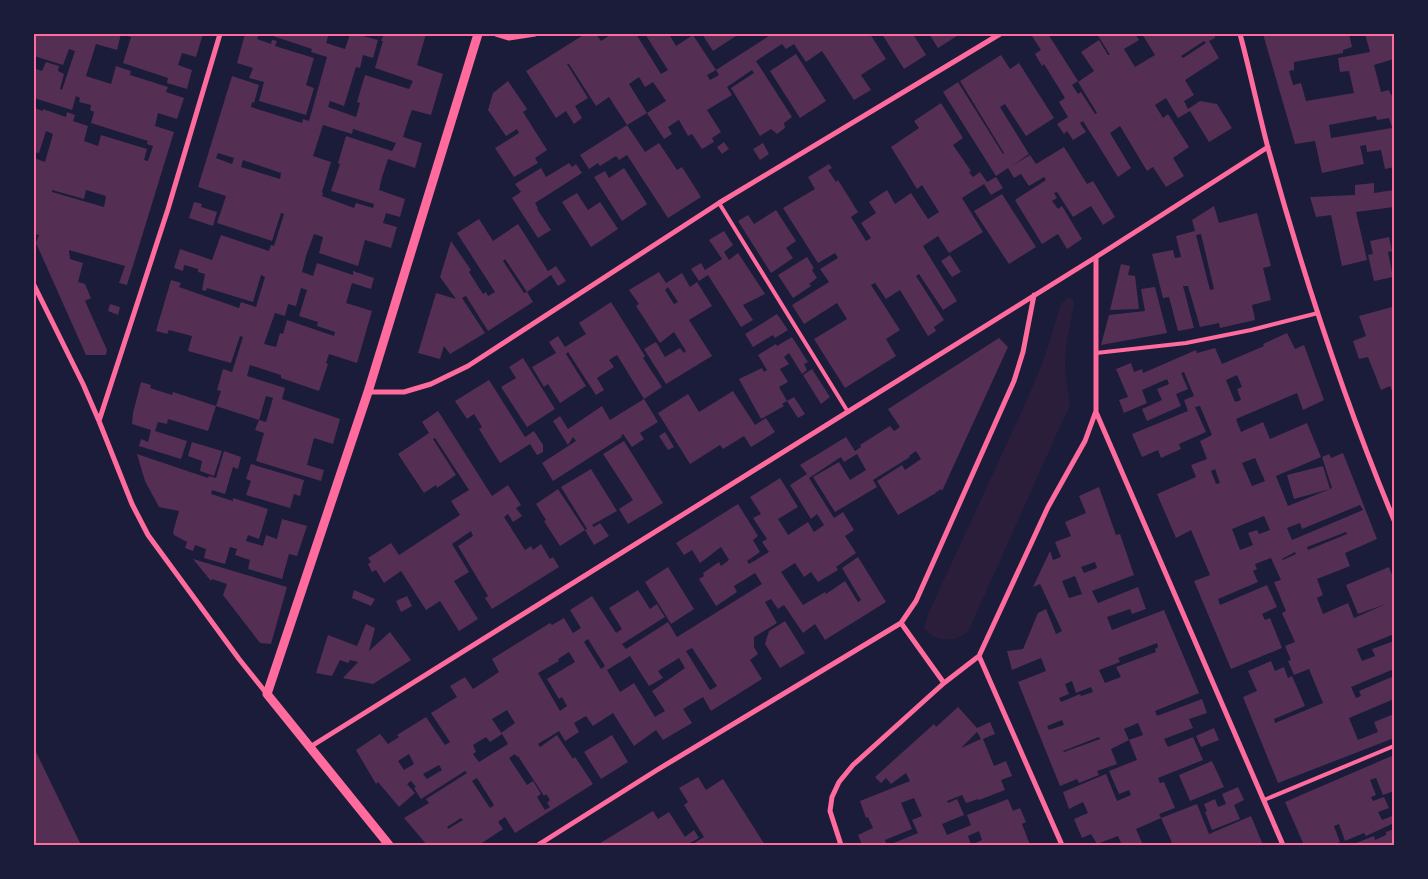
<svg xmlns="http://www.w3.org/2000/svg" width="1428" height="879" viewBox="0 0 1428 879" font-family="'Public Sans',sans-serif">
	<rect width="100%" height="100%" fill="#1b1b3a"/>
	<!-- green -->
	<path fill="#2a1e3b" d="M1069 297 1073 299 1074 305 1066 346 1065 368 1070 406 1058 431 969 630C958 643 934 643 924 628L928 614 1026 402 1044 359 1061 304Z"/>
	<!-- building -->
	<path fill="#542f53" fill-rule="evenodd" d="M34 34H203L196 57 182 53 178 65 192 70 187 89 167 83 168 78 123 63 131 37 121 34 117 50 96 44 92 57 86 76 111 84 116 66 131 71 130 75 168 87 166 92 184 98 177 119 158 113 155 126 174 132 127 285 119 283 125 266 69 250 70 259 83 263 78 282 85 284 91 298 85 301 107 350 106 355H86L36 243 39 235 34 234V158L45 162 53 134 46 131 39 153 34 152V108L43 111V109L66 117 67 112 75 115 73 121 88 126 84 141 98 146 101 135 147 149 144 160 148 161 153 146 147 144 148 141 91 123 94 112 90 110 91 105 79 102 80 98 76 96 72 110 34 98V68L42 71 46 62 59 66 58 71 64 74 60 89 62 90 75 51 69 49 63 65 34 56ZM52 190 84 199 86 190 106 196 104 207 52 192Z
		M245 34H259L257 39 271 44 272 40 277 41 275 46 314 58 306 85 314 88 306 115 259 101 264 82 249 78 253 68 237 63Z
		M267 34H329L326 43 345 49 350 34H364L363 36 378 40 373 58 363 55 360 68 356 67 344 106 330 101 328 107 356 117 360 103 357 102 365 75 409 89 413 81 375 68 383 41H381L383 36 376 34H426L417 65 443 74 431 115 412 110 409 118 403 137 422 143 415 168 388 159 382 177 379 190 405 199 400 217 386 213 383 223 397 227 391 248 365 240 358 266 319 253 323 237 314 234 306 256 302 272 313 276 317 263 353 275V271L374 278 371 289 352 283 346 303 372 311 357 363 329 354 326 363 328 364 319 391 281 378V375L250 365 247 376 285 388 282 399 340 419 333 444 314 438 307 465 324 470 321 481 256 461 264 433 255 430 259 420 266 422 273 398 266 396 259 420 216 406 221 391 217 390 223 369 232 372 243 337 240 336 231 363 188 351 192 336 169 330 167 334 156 331 171 280 181 283 179 287 239 308 241 302 256 307 265 277 261 275 253 302 207 288 206 291 202 290 205 274 198 272V269L184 265 183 271 174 268 180 249 212 260 221 235 269 251 271 245 274 246 284 214 281 213 272 241 217 223 226 196 198 187 232 76 259 85 254 103 252 102 251 107 302 123 303 119 309 121 327 57 311 52 312 49ZM323 125 352 134 353 129 396 143 392 151 346 136 338 163 340 164 331 191 374 204 373 208 356 203 354 208 322 196 323 193 322 192 331 162 313 156ZM218 153 234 158 232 164 216 158ZM243 160 281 173 280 179 241 167ZM301 288 307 290 299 316 318 322 317 326 335 332 334 336 287 320 283 334 280 333 276 347 264 344 275 313 285 316 288 304 296 306Z
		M585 34H596L601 41 612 34H636L661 74 668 70 645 34H669L676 46 693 35 716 70 707 75 710 80 719 75 716 70 772 34H870L886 59 861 75 871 90 854 100 822 51 806 62 794 44 786 49 782 44 756 61 792 117 784 123 785 128 777 134 771 129 760 136 731 88 754 73 752 70 727 87 732 95 707 110 721 132 712 138 714 142 702 149 692 134 688 136 679 120 668 127 672 134 664 139 647 113 666 101 653 82 645 87 639 77 629 84 647 113 627 125 609 97 596 106 569 64H567L588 98 575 106 582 118 574 124 566 111 556 118 526 71Z
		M702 34H734L736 36 713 51Z
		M882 34H913L926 55 904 69Z
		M929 34H960L938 48Z
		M1035 34H1048L1078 81 1072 85 1078 94 1081 92 1095 114 1097 113 1078 82 1094 71 1081 52 1099 40 1108 55H1110L1097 34H1135L1139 40 1124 49 1135 67 1155 55 1142 34H1214L1215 38 1209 41 1219 58 1185 80 1194 95 1184 101 1188 109 1200 101 1217 104 1232 128 1209 142 1190 111 1178 118 1166 98 1155 105 1163 118 1168 114 1189 147 1173 158 1184 176 1166 187 1153 167 1147 171 1120 126 1110 133 1131 168 1118 177 1083 121 1080 123 1086 132 1073 140 1067 131 1064 134 1057 124 1068 117 1059 102 1065 98 1044 64 1042 66 1035 54 1041 50 1032 36ZM1204 41 1206 43 1183 58 1181 56Z
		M1263 34H1349L1352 47 1343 50V53L1294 62V70L1289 71 1293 85 1301 83 1306 101 1354 93 1349 71 1340 72 1338 58 1370 52 1365 34H1394V59L1374 65 1381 92 1389 90 1391 95 1394 94V167L1385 169 1381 150 1367 152 1366 145 1360 146 1364 164 1322 173 1315 141 1295 144ZM1376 116 1377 120 1389 118 1392 128 1331 138 1329 125Z
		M796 54 826 101 800 118 770 71Z
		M1001 55 1010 69 1019 63 1054 118 1026 136 1005 104 1000 107 1029 154 1012 166 1030 155 1036 164 1064 147 1087 184 1093 181 1115 217 1103 225 1091 206 1073 217 1057 192 1054 193 1057 198 1052 201 1058 209 1062 206 1082 239 1067 249 1058 234 1042 244 1015 200 1046 180 1044 177 1029 186 1021 174 1014 178 1008 168 996 176 943 92 958 82 1003 154 1004 153 960 81Z
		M508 81 527 109 523 112 547 150 535 158 538 163 514 177 495 148 519 133 517 129 506 136 488 110 493 93Z
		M941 103 963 138 953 145 971 171 969 172 973 177 980 172 987 182 996 177 1003 188 991 195 984 184 962 198 983 232 949 253 938 236 923 246 957 301 943 310 919 274 916 276 944 320 934 327 936 331 928 336 900 290 886 299 875 283 871 285 900 330 886 339 896 356 845 388 814 339 847 319 837 303 804 324 792 305 829 282 820 269 838 258 835 253 818 263 783 208 815 189 808 177 829 164 832 168 828 170 836 182 838 180 858 212 851 217 866 241 871 238 861 223 876 213 869 202 887 190 895 204 911 193 928 219 939 212 922 185 917 189 891 147 919 128 914 121Z
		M627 125 645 152 659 143 677 170 682 167 701 197 668 218 627 155 619 160 616 156 600 166 598 163 589 169 580 155Z
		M724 142 729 149 722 154 717 147Z
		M763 143 769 154 760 160 753 149Z
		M569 163 572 167 576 164 582 173 535 203 538 208 537 209 551 230 538 238 512 198 521 192 515 184 541 168 546 177Z
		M624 168 647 204 622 221 594 177 605 171 609 178Z
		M1374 183V193L1394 190V207L1356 212 1367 260 1342 266 1331 215 1316 217 1310 197 1355 195V185Z
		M577 193 588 210 600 202 618 229 591 247 562 202Z
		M1002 194 1036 247 1009 264 974 211Z
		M194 202 202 204 201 207 217 212 213 226 189 218Z
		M1214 206 1219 223 1257 213 1271 266 1263 268 1271 300 1252 305 1255 320 1220 328 1219 323 1200 327 1188 286H1183L1194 328 1178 331 1169 297 1163 298 1152 254 1173 250 1175 258 1181 257 1176 236 1195 231 1192 220ZM1201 234 1214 289 1210 290 1196 235Z
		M776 210 796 241 786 248 793 258 771 273 738 221 748 215 754 224Z
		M479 219 493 241 518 224 548 271 556 266 566 281 558 286 551 275 527 292 505 259 503 261 524 293 527 292 533 302 488 331 466 296 462 298 485 333 450 354 444 346 440 359 418 353 436 293 456 299 440 277 451 241 471 270 469 272 483 294 486 292 488 296 495 292 457 233Z
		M724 231 733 245 724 252 729 260 738 253 765 294 743 305 753 320 741 327 708 275 699 281 691 269 701 263 705 270 722 259 709 240Z
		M1389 237 1392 251 1388 252 1393 277 1374 281 1368 255 1373 254 1370 241Z
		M950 255 961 272 952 277 941 261Z
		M807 257 814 268 812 270 817 278 809 284 811 286 793 298 778 275Z
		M1121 264 1130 266 1128 275 1135 276 1139 309 1110 310Z
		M659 272 666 283 682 273 690 287 697 282 712 306 689 320 712 356 666 384 644 349 656 342 665 357 680 348 684 353 686 351 674 332 660 343 636 306 639 304 629 290ZM668 287 678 302 674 304 665 290Z
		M1155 287 1167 333 1101 345 1109 315 1145 311 1141 289Z
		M611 302 645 356 643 358 662 387 644 399 617 355 609 360 614 367 597 378 604 390 596 395 568 352 566 354 586 386 560 403 548 384 544 387 532 367 556 353 549 342 558 336 565 347 586 334 579 323Z
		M110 304 120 307 118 315 108 311Z
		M1392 307 1394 311V396L1390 386 1381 390 1368 357 1359 359 1353 341 1366 336 1359 316Z
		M777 314 788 330 775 338 773 335 753 347 745 334Z
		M1287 333 1295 349 1304 345 1324 400 1303 410 1297 393 1236 419 1241 432 1263 422 1270 439 1307 423 1321 457 1276 476 1288 506 1330 489 1294 499 1287 475 1323 466 1330 489 1332 488 1322 457 1329 454 1331 458 1343 453 1377 539 1345 553 1350 566 1317 579 1323 595 1317 598 1323 614 1348 603 1354 618 1386 604 1358 614 1346 585 1389 567 1394 580V634L1357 649 1362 661 1375 656 1372 649 1394 641V669L1351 687 1356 698 1361 696 1359 691 1394 676V699L1349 718 1358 740 1378 732 1374 722 1394 714V738L1278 783 1243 697 1257 691 1248 671 1271 661 1275 671 1284 667 1288 678 1292 676 1305 706 1274 719 1275 723 1323 703 1309 669 1294 675 1288 661 1291 660 1285 646 1295 642 1282 613 1286 611 1274 582 1281 580 1271 558 1255 564 1257 569 1253 571 1258 582 1218 599 1220 605 1267 585 1277 607 1262 614 1265 620 1270 618 1282 648 1231 669 1194 581 1210 575 1197 544 1191 530 1176 538 1157 494 1196 477 1191 465 1207 459 1200 441 1212 435 1200 406 1195 407 1206 432 1179 444 1181 449 1161 458 1158 450 1142 457 1132 434 1188 411 1184 400 1194 396 1184 372 1181 373 1188 389 1176 394 1181 406 1147 421 1142 409 1162 400 1157 389 1169 384 1167 379 1142 390 1147 403 1124 413 1119 400 1128 397 1116 369 1131 363 1134 372 1142 369 1143 373 1196 350 1197 353 1215 348 1222 364 1264 346 1263 344ZM1237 375 1242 387 1237 389 1241 400 1235 402 1226 380ZM1255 458 1265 481 1252 486 1242 463ZM1215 469 1220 483 1216 484 1211 471ZM1360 505 1363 510 1292 540 1287 528 1300 523 1302 529ZM1264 516 1270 530 1259 534 1257 530 1248 533 1253 545 1240 550 1232 529ZM1346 532 1347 534 1308 550 1307 547ZM1295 552 1296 554 1283 560 1282 559Z
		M792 337 808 362 804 364 807 370 802 374 789 353 784 357 789 364 780 369 788 382 779 387 787 401 782 404 784 406 761 419 739 379 762 368 764 372 767 370 758 355 776 344 777 346Z
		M999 338 1008 347 942 491 941 489 935 493H936L898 515 877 481 902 465 905 470 921 459 916 451 909 456 910 457 873 480 877 487 835 512 813 477 839 462 850 480 866 470 857 454 844 462 841 457 809 478 834 518 843 512 854 530 845 536 856 553 836 567 838 570 818 582 811 572 804 577 795 563 781 572 803 605 825 592 826 594 845 581 858 602 861 600 842 568 858 557 886 602 825 640 815 624 803 633 784 605 778 609 771 599 765 602 777 623 754 637V647L758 654 750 660 762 679 711 711 703 697 683 709 692 723 663 740 656 730 634 746 613 713 593 726 586 716 574 723 579 732 565 741 559 731 538 744 540 747 557 735 573 759 575 757 593 784 515 833 505 817 498 822 503 829 479 845H427L404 818 429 803 426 799 467 773 465 771 421 799 414 788 416 787 411 781 407 784 415 793 399 807 378 782 376 784 356 750 380 734 388 744 399 737 397 735 426 717 445 745 450 742 431 713 457 697 450 686 465 677 473 689 499 672 492 659 550 623 552 625 564 618 573 633 581 628 570 610 592 596 616 633 622 629 609 608 638 590 650 609 657 604 661 611 665 617 622 644 626 649 668 622 677 637 762 584 755 573 734 586 737 592 716 606 699 579 704 576 703 573 719 562 721 566 729 560 721 547 700 563 692 550 684 555 676 543 738 504 758 536 753 540 760 552 747 561 749 564 769 552 762 542 767 539 753 518 761 514 750 497 780 478 798 507 778 519 788 535 808 522 814 532 824 525 817 514 811 519 790 485 807 474 800 465 846 437 855 451 861 447 860 445 890 426 894 431 900 427 888 409ZM588 639 605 666 601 669 584 642ZM692 648 717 686 710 690 686 651ZM569 652 575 662 547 679 559 699 562 697 567 706 560 711 538 673 559 661 558 659ZM630 656 649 686 663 678 658 671 679 658 685 668 652 691 665 711 655 717 634 683 620 692 607 670ZM507 710 515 723 501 733 502 734 492 719ZM502 734 508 744 479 762 473 754 476 752 473 745 486 737 490 742ZM409 754 414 764 404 770 398 761ZM515 754 517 757 518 756 544 796 546 794 550 800 547 803 550 807 545 810 537 797 541 794 533 781 527 785 509 758ZM439 765 442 770 427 779 423 774ZM477 778 494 805 490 808 472 781ZM461 818 463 820 448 829 447 827Z
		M523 358 555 409 527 427 501 387 516 378 509 367Z
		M812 369 830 397 821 404 803 375Z
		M489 380 525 437 534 431 543 445V452L537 455 530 444 500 463 479 429 482 427 474 414 467 419 455 401Z
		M141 382 151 385 150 388 172 395 173 392 216 406 208 431 168 419 167 424 158 422 155 431 187 441 181 459 139 446 141 439 148 442 151 430 132 424 133 413Z
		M733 391 755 425 766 418 775 432 751 447 744 436 723 449 720 445 690 464 658 413 688 394 699 412Z
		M794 397 805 414 798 418 787 401Z
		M644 399 658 422 640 433 644 439 632 447 623 434 621 436 622 437 553 481 542 463 576 441 573 437 568 445 553 421 560 416 568 429 602 406 610 420Z
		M438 411 492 496 508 485 521 505 516 508 522 516 513 522 508 514 504 517 525 550 531 546 533 550 541 544 550 559 553 557 559 567 492 609 485 598 488 596 458 546 473 536 471 531 452 544 469 572 454 581 478 619 459 631 440 601 426 610 401 571 384 583 376 570 372 572 368 564 371 562 368 558 391 543 399 555 460 515 451 501 469 490 435 438 433 439 456 475 437 488 436 485 424 493 398 454 429 433 422 422Z
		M665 432 674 447 668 450 659 436Z
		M624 441 663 503 628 524 619 509 633 500 603 454Z
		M192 442 222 451 214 476 200 471 202 461 188 456Z
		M224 451 241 457 238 469 233 467 225 494 212 490 211 494 233 501V498L268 509 259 539 248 535 246 541 263 546 266 535 277 539 282 519 307 526 297 556 289 554 282 579 248 569 250 560 235 555 237 549 230 547 225 564 204 558 206 549 195 545 193 551 185 548 187 542 174 535 173 532 179 511 159 507 145 481 137 454 208 478 209 476 216 478Z
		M251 464 304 480 300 496 294 494 290 508 246 495 251 481 246 479Z
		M591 469 617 511 592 525 594 527 600 523 609 536 594 545 585 530 560 546 544 521 546 520 536 504 558 489 585 530 587 529 561 487Z
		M1099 487 1116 535 1120 534 1134 575 1092 591 1098 603 1138 587 1146 609 1132 614 1130 609 1107 617 1112 630 1164 610 1199 693 1155 711 1157 716 1202 699 1207 713 1189 719 1193 728 1164 739 1168 747 1193 737 1203 760 1158 778 1160 783 1164 782 1175 808 1159 814 1161 818 1136 829 1143 845H1122L1118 836 1097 844 1091 834 1082 838 1074 819 1088 813 1083 802 1069 809 1063 792 1106 774 1117 801 1131 795 1129 790 1119 794 1109 771 1137 760 1129 740 1111 749 1117 764 1097 771 1099 775 1079 783 1077 779 1060 786 1018 682 1046 671 1041 658 1012 670 1007 651 1023 649 1038 613 1046 609 1056 634 1062 631 1040 584 1033 587 1050 551 1053 560 1061 557 1055 542 1071 536 1065 522 1086 513 1079 496ZM1095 562 1097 568 1084 573 1081 567ZM1075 576 1082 594 1069 598 1062 581ZM1157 643 1158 647 1155 649 1156 652 1116 667 1121 677 1105 683 1099 670 1120 662 1118 658ZM1072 681 1076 693 1091 687 1093 692 1081 696 1080 694 1061 702 1059 698 1069 694 1065 684ZM1062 720 1064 725 1049 730 1047 726ZM1138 723 1143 735 1129 740 1124 729ZM1099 737 1100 739 1064 752 1063 751Z
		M193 559 287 587 271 644 260 643 223 595 227 584 212 579 211 581Z
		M668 567 694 609 671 624 645 582Z
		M354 590 375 599 371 606 352 598Z
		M407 596 412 606 401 612 396 601Z
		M785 621 805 653 780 668 765 644 769 631Z
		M366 624 375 628 369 651 390 632 411 660 373 684 343 678 358 662 350 660 348 663 340 660 332 676 316 673 328 635 357 646Z
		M958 707 977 728 990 722 995 734 983 739 994 766 1006 761 1012 776 1001 780 1005 790 979 800 978 799 966 803 962 795 947 801 948 803 957 799 964 815 942 824 947 835 971 825 967 815 1008 799 1013 811 1020 808 1026 822 1022 824 1030 845H889L918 833 912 820 922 816 914 798 901 803 912 829 885 840 887 845H862L858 835 873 828 868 817 866 818 860 801 910 781 906 773 891 784 886 778 881 783 875 777 934 724 936 727ZM977 732 981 739 961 748ZM979 831 982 840 971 845 968 836Z
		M1214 728 1219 740 1201 747 1196 736Z
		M612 735 628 762 601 779 584 752Z
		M34 747 36 752 81 845H34Z
		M1394 755V791L1383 795 1376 778 1370 780 1376 795 1371 797 1373 801 1384 797 1389 808 1378 812 1382 820 1392 816 1394 823 1366 836 1364 833 1345 841 1339 824 1334 826 1340 842 1332 845H1304L1285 802Z
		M1212 761 1224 787 1190 801 1179 775Z
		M698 777 706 790 723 779 765 845H597L653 811 658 819 669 812 685 837 694 830 699 838 690 843 691 845 704 837 684 805 688 802 679 788Z
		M1238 787 1244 800 1234 805 1240 819 1212 830 1205 812 1207 811 1204 804 1215 799 1218 807 1226 804 1222 794Z
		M1197 804 1209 834 1251 816 1263 845H1173L1161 818Z
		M1394 829V845H1351L1374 836 1375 840 1386 835V832Z"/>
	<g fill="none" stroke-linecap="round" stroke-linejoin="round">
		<!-- service -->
		<path stroke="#ff6b9d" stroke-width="4" d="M719 203 848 412
			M1096 353 1186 343 1251 330 1318 313
			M1264 800 1394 746"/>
		<!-- minor -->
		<path stroke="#ff6b9d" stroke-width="5" d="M496 34 509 38 535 34
			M1240 34C1250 71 1258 110 1268 148 1303 274 1344 400 1394 520
			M34 285 83 384 99 421 132 504 148 535 239 659 267 694
			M368 392H404L431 384 468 366 719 203 1000 34
			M1096 412 1283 845
			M99 421 168 209 220 34
			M901 623 944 683
			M979 656 1062 845
			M310 747 1096 257 1268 147
			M538 845 657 770 901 623 916 601 1014 381 1023 352 1034 295
			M841 845 830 811 832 797 839 782 853 765 944 683 979 656 1048 507 1085 441 1096 411V257"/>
		<!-- tertiary -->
		<path stroke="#ff6b9d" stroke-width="9" d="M389 845 267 694 368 392 478 34"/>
	</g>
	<!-- border -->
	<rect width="1428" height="879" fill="none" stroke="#1b1b3a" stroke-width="70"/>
	<rect x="35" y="35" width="1358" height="809" fill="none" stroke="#ff6b9d" stroke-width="2"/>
</svg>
